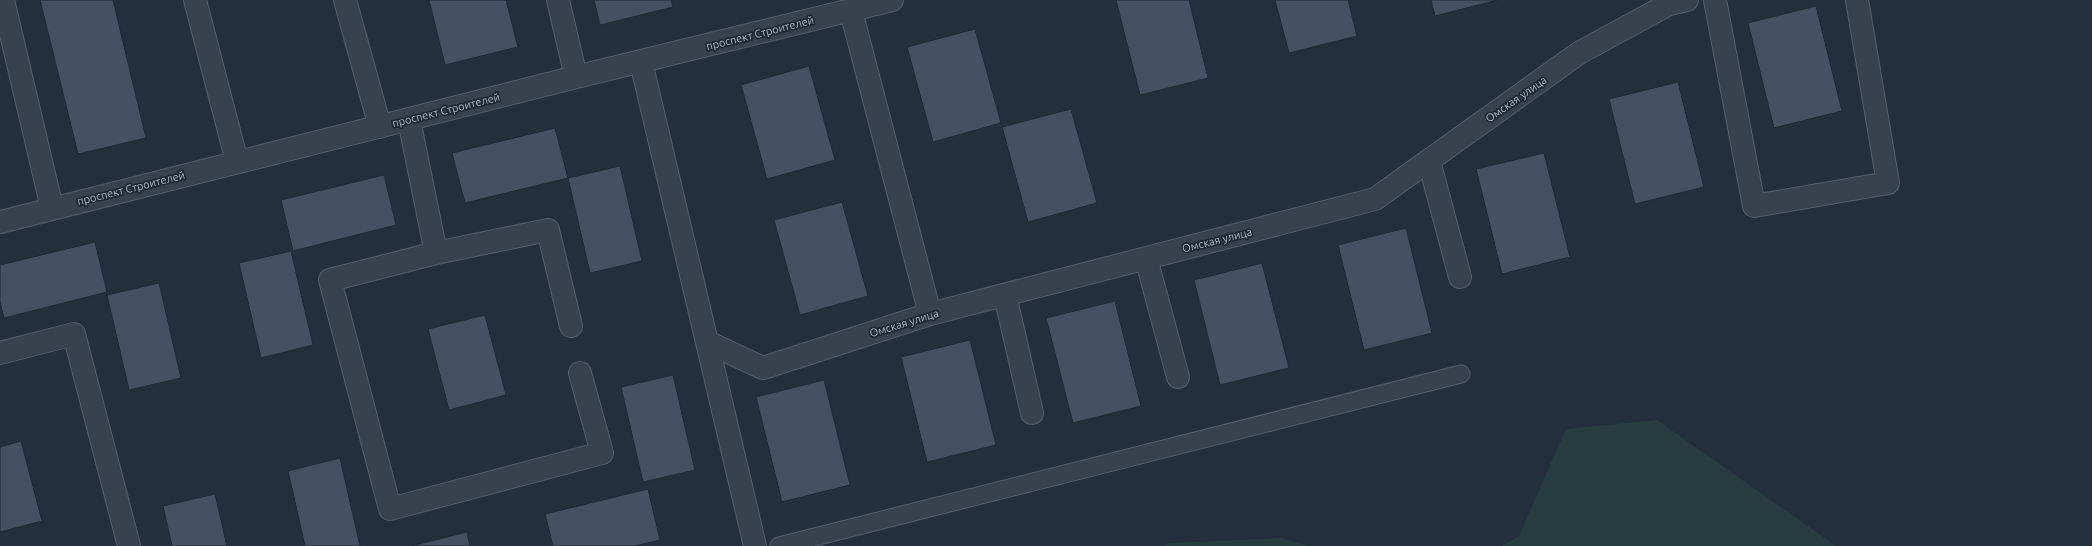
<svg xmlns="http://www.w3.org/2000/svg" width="2092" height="546" viewBox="0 0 2092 546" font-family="Ubuntu,sans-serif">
	<rect width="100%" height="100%" fill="#242f3e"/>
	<!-- green -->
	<path fill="#263c3f" d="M1657 420 1836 546H1502L1519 536 1566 429Z
		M1281 538 1309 546H1160L1170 543Z"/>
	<!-- building -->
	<path fill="#455162" stroke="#1f2835" d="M40 0H113L146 138 78 154Z
		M429 0H506L518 47 445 65Z
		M594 0H671L673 7 600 25Z
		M1116 0H1189L1208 78 1140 95Z
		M1275 0H1348L1357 36 1289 53Z
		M1431 0H1498L1435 16Z
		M1816 6 1842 111 1774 128 1748 23Z
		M975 29 1001 123 933 142 907 47Z
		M809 66 835 160 767 179 741 85Z
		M1678 82 1704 187 1635 204 1609 99Z
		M1071 109 1097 203 1028 222 1002 127Z
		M555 128 568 178 465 203 452 153Z
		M1544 153 1570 257 1502 274 1476 169Z
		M620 166 642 261 590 273 568 178Z
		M384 175 396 225 293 251 281 200Z
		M842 202 868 296 800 315 774 220Z
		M1406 228 1432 333 1364 350 1338 245Z
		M95 242 107 292 4 318 0 302V265Z
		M291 251 313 345 261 358 239 263Z
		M1262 263 1289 368 1220 385 1194 280Z
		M159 283 181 378 129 390 107 295Z
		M1115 301 1141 406 1073 423 1046 318Z
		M485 315 506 395 449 410 428 329Z
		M970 340 996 445 927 462 901 357Z
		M673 375 695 470 643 482 621 387Z
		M824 380 850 485 782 502 756 397Z
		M21 441 42 521 0 532V447Z
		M340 458 360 546H305L288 471Z
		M648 489 660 540 635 546H553L545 514Z
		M215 494 227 546H172L163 506Z
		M467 532 470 546H411Z"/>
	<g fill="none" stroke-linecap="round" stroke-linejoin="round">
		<!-- service casing -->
		<g stroke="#565f6c" stroke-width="19">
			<path id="service" d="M779 546 1461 374"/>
		</g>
		<!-- minor casing -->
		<g stroke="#565f6c" stroke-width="24">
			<path id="minor" d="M3 0 52 208
				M195 0 237 162
				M345 0 380 127
				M558 0 576 77
				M1715 0 1754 206 1888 183 1857 0
				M851 11 930 314
				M641 62 755 546
				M409 120 436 253 330 280 390 509 602 453 580 373
				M1429 161 1460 277
				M0 222 576 77 892 0
				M436 253 548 230 571 326
				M1146 258 1178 377
				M1005 295 1032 413
				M707 342 763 368 930 314 1375 199 1579 53 1669 4 1687 0
				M0 353 74 334 129 546"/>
		</g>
		<!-- service -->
		<use href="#service" stroke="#38414e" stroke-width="17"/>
		<!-- minor -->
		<use href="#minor" stroke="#38414e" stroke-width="22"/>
	</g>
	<g text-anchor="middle" stroke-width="3.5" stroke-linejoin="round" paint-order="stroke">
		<!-- street labels -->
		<g font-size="11" fill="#b4bcc9" stroke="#1d2633">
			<text transform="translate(760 33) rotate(-14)" y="4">проспект Строителей</text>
			<text transform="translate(1516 99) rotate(-35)" y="4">Омская улица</text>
			<text transform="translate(446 110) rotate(-14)" y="4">проспект Строителей</text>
			<text transform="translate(131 188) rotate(-14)" y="4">проспект Строителей</text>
			<text transform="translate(1217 240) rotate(-14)" y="4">Омская улица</text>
			<text transform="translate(904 323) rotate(-17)" y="4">Омская улица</text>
		</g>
	</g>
</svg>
